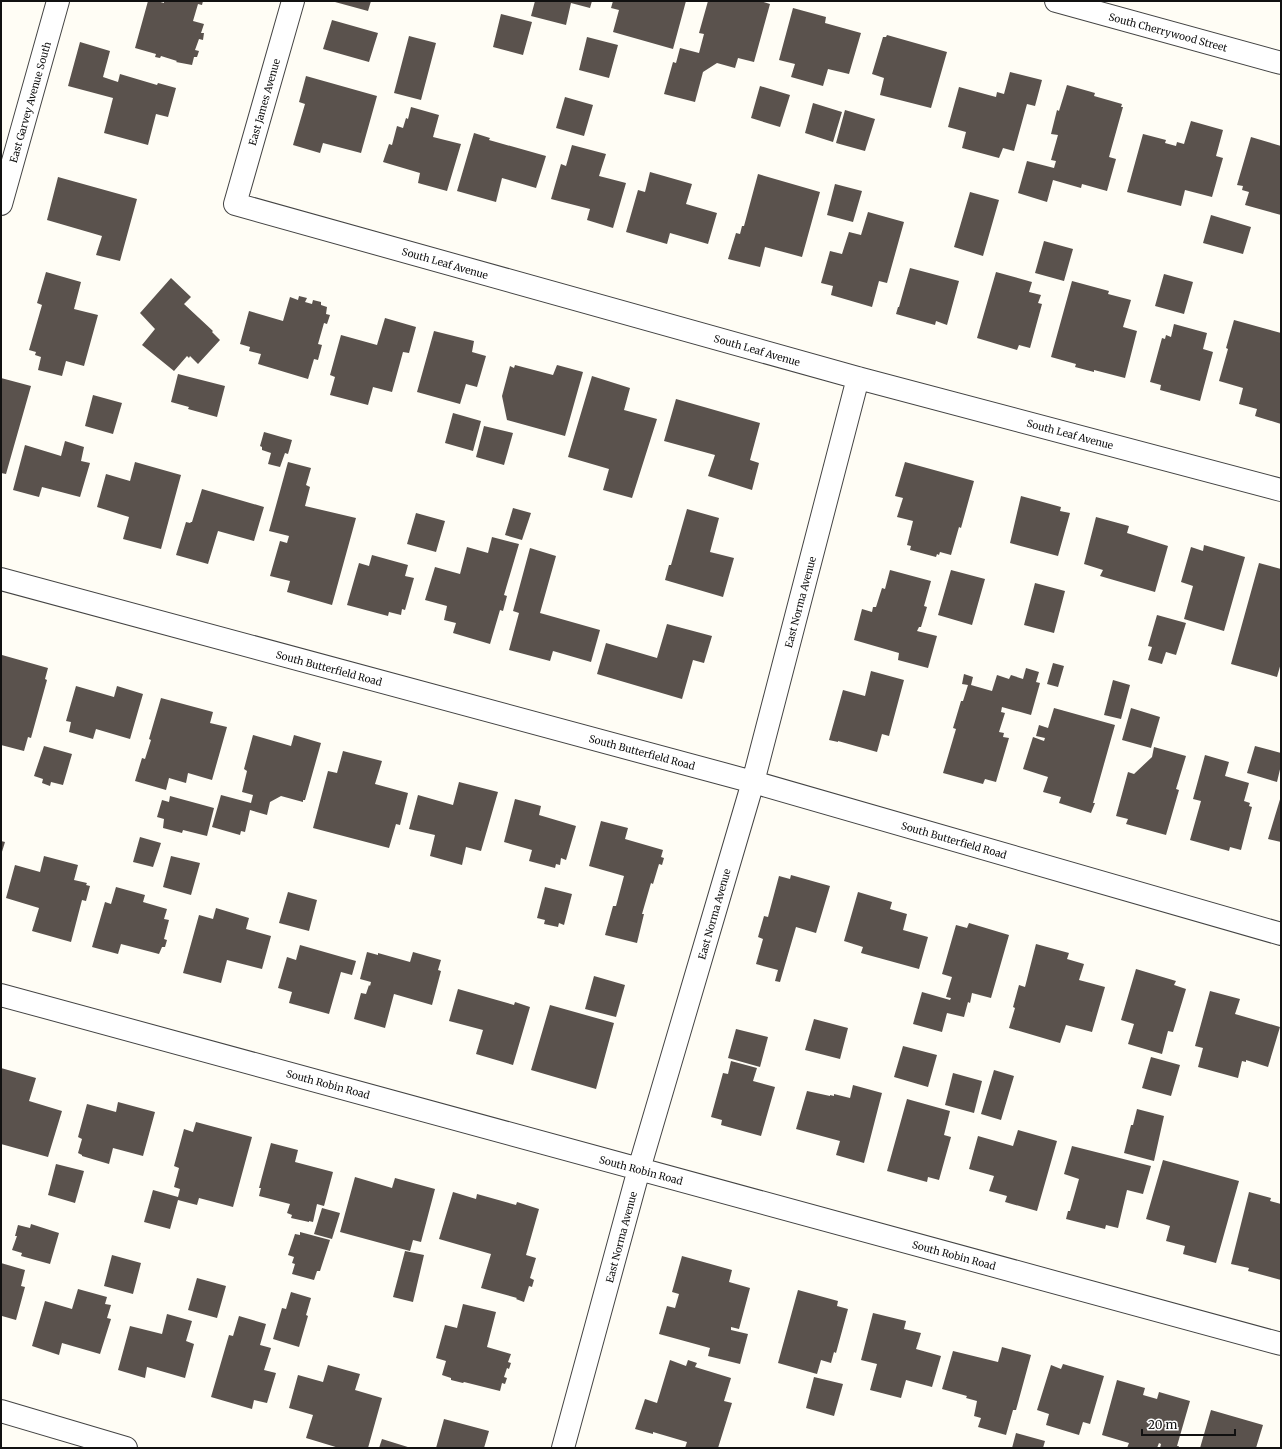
<svg xmlns="http://www.w3.org/2000/svg" width="1282" height="1449" viewBox="0 0 1282 1449" font-family="Merriweather,serif">
	<rect width="100%" height="100%" fill="#fffdf5"/>
	<!-- building -->
	<path fill="#5a524d" d="M148 1H157L164 3V1H203L202 5 198 4 193 21 204 24 201 33H204L203 40 199 39 195 50 199 51 197 57H194L192 65 176 62 177 61 161 56 160 58 155 57 156 54 135 48Z
		M335 1H371L368 11 335 2Z
		M535 1H592L590 8 571 3 566 25 531 16Z
		M613 1H686L673 49 613 32 619 10 611 8Z
		M708 1H760L770 4 754 62 738 58 735 68 717 63 703 72 695 102 664 94 673 62 676 63 680 48 699 53 704 34 699 33Z
		M793 8 826 17 825 23 861 33 849 74 828 69 823 86 791 77 795 64 779 60Z
		M501 14 532 22 523 55 493 47Z
		M332 20 378 33 369 62 323 49Z
		M887 35 947 52 931 108 880 95 884 78 872 74 883 37H886Z
		M409 36 436 43 421 100 394 93Z
		M587 37 618 45 609 78 579 70Z
		M80 42 110 51 103 77 118 82 120 74 157 85 158 83 176 88 168 117 156 114 148 145 104 133 113 98 68 86Z
		M1010 72 1042 80 1035 106 1027 104 1014 151 1003 148 999 158 962 148 966 132 948 127 959 87 996 97 997 92 1004 94Z
		M306 76 377 96 361 153 323 143 320 153 293 145 305 104 299 102Z
		M1067 85 1095 93 1094 96 1122 104 1121 107H1123L1109 157 1116 159 1107 191 1082 184 1081 188 1053 180 1047 202 1018 193 1027 161 1054 168 1056 161 1051 160 1058 135 1051 134 1057 110 1059 111Z
		M760 86 790 95 780 127 751 118Z
		M565 97 593 105 584 136 556 128Z
		M813 103 842 112 833 142 805 133Z
		M411 107 439 115 433 137 461 144 447 191 418 183 420 173 383 162 389 144 392 145 397 126 403 128 406 118 408 119Z
		M845 110 875 119 865 151 836 143Z
		M1191 121 1223 130 1216 156 1223 158 1212 197 1185 190 1181 206 1127 192 1143 134 1166 140 1165 143 1176 146 1177 142 1184 144Z
		M474 133 490 138 489 140 546 156 536 188 502 178 496 202 457 191Z
		M1251 137 1281 146V215L1245 205 1249 192 1242 190 1243 186 1237 185Z
		M572 145 606 154 599 176 626 183 613 228 587 220 590 209 551 199 561 164 566 166Z
		M650 172 692 184 686 204 717 213 708 244 670 233 667 244 626 232 638 190 645 192Z
		M758 174 820 192 802 257 765 247 760 267 728 259 736 233 740 234 742 226H744Z
		M58 177 137 199 120 261 96 255 102 236 47 220Z
		M835 184 862 191 853 222 827 215Z
		M970 192 999 200 983 256 954 247Z
		M868 212 904 222 887 283 879 281 872 307 831 295 833 286 821 283 830 251 842 254 849 232 861 235Z
		M1211 215 1251 227 1243 254 1203 243Z
		M1044 241 1073 249 1064 281 1035 273Z
		M910 268 959 281 947 325 936 321 935 325 896 314 898 307H899Z
		M46 272 81 282 74 309 98 315 84 366 66 361 62 376 38 370 41 357 35 355 36 352 29 350 42 305 37 303Z
		M996 272 1032 282 1029 292 1041 295 1038 303 1042 304 1030 348 1019 345 1017 350 977 338Z
		M1164 274 1193 282 1184 314 1155 306Z
		M171 278 191 297 184 304 213 331 212 332 220 340 198 364 190 356 189 358 187 356 174 371 142 345 155 329 140 313Z
		M1072 281 1109 291 1108 294 1131 300 1123 327 1137 331 1125 378 1094 370V372L1075 367 1076 364 1051 357Z
		M299 296 307 298 305 302 312 304 313 300 321 302V305L327 307 326 314 330 315 327 324 324 323 318 344 322 345 318 360 314 359 308 379 258 364 261 354 249 351 250 347 240 344 249 311 283 321 290 297 298 300Z
		M385 318 416 327 409 353 403 352 392 392 373 387 368 405 330 395 335 377 330 375 341 335 377 345Z
		M1234 320 1281 333V424L1255 416 1257 409 1239 404 1243 388 1219 381 1228 349 1226 348Z
		M1174 324 1207 333 1203 349 1213 352 1200 401 1160 390 1161 385 1150 382 1162 338 1165 339 1166 335 1171 337Z
		M434 331 474 341 472 352 486 356 477 387 466 384 460 404 417 392Z
		M515 365 553 375 557 365 583 372 565 436 507 420 502 396 510 366 514 368Z
		M178 374 225 386 217 417 188 409 189 407 171 402Z
		M592 376 630 388 624 410 657 419 632 498 603 490 609 469 568 457Z
		M1 378 31 386 6 474 1 473Z
		M93 395 122 403 113 434 85 426Z
		M676 399 760 423 750 460 759 463 752 490 708 476 715 455 664 441Z
		M453 413 481 421 473 451 445 443Z
		M484 426 513 433 504 465 476 457Z
		M264 432 292 440 288 454 285 453 280 467 268 464 271 453 262 450V447L260 446Z
		M65 441 84 447 81 461 90 463 80 497 42 487 39 497 13 490 25 445 61 456Z
		M135 462 181 475 161 549 123 539 129 517 97 507 106 474 130 481Z
		M288 462 311 468 306 485 310 487 305 506 356 518 332 605 287 592 290 581 270 576 280 541 287 543 289 536 269 531Z
		M905 462 974 481 961 528 959 527 951 555 940 552 939 555 937 554 936 557 910 550 911 546 907 545 913 521 897 517 903 498 895 496Z
		M202 489 264 507 254 541 218 531 208 564 176 555 186 522 190 523 191 522H192Z
		M1021 496 1061 507 1060 511 1070 513 1058 556 1010 543Z
		M513 508 531 513 522 540 505 535Z
		M687 509 719 518 710 552 734 558 723 597 665 580 669 565H671Z
		M416 513 445 521 436 552 407 544Z
		M1096 517 1129 526 1127 533 1168 546 1155 592 1100 576 1103 570 1084 564Z
		M492 537 519 544 504 595 507 596 503 611 500 610 490 644 453 633 456 623 444 620 447 606 425 600 435 567 460 574 467 547 488 553Z
		M1204 545 1245 557 1224 631 1184 619 1193 586 1181 582 1191 547 1203 551Z
		M530 548 556 556 540 613 600 630 591 662 553 651 550 661 509 650 519 613 513 611Z
		M372 555 408 565 405 576 414 578 405 610 402 609 401 615 389 612 388 616 347 605 359 563 369 566Z
		M1259 563 1281 569V663L1277 677 1231 664Z
		M890 570 931 581 924 606 927 607 921 627H919L917 631 937 636 928 668 898 660 899 653 854 640 862 609 872 612 873 607H876L882 588 885 589Z
		M951 570 985 579 972 625 938 615Z
		M1035 583 1065 591 1054 633 1024 625Z
		M1157 615 1186 623 1176 655 1166 652 1162 664 1148 660 1152 647 1148 646Z
		M667 624 712 636 704 663 693 660 682 699 597 674 606 643 657 658Z
		M2 655 48 668 45 679 47 680 31 738 28 737 24 751 1 745Z
		M1053 663 1064 666 1058 687 1047 684Z
		M1026 668 1039 672 1036 682 1040 683 1031 715 1002 707 1001 712 1005 713 999 732 1004 733 1003 737 1009 738 996 782 985 779 983 784 943 773 956 729 953 728 961 701H963L968 685 962 684 964 674 973 677 971 685 992 691 997 675 1009 679 1011 675 1023 679Z
		M871 671 904 680 889 736 882 734 877 752 838 741V742L829 740 843 690 865 696Z
		M1113 680 1130 685 1121 719 1104 715Z
		M76 686 114 697 117 686 143 694 130 739 96 729 93 739 69 732 71 722 66 721Z
		M161 698 213 712 210 723 227 727 212 780 188 773 186 783 169 778 166 790 135 781 142 758 145 759 151 740 149 739Z
		M1054 708 1115 725 1093 803H1095L1091 813 1059 803 1061 797 1043 792 1048 777 1023 769 1033 737 1044 741 1045 738 1036 736 1039 725 1048 728Z
		M1131 708 1160 717 1151 748 1122 740Z
		M253 735 291 746 294 735 321 743 305 800H303V802L281 796 270 802 267 815 250 810 245 832 241 831 240 835 212 827 221 795 251 803 253 795 242 792 247 771 244 769Z
		M44 746 72 754 63 785 51 782 50 786 42 783 43 779 34 776Z
		M1255 746 1281 753V765L1277 782 1247 773Z
		M1154 747 1186 756 1176 789 1179 790 1166 835 1126 824 1128 819 1116 816 1128 772 1134 774 1152 757Z
		M343 751 382 761 375 784 408 793 400 825 396 824 389 848 313 828 328 771 337 773Z
		M1205 755 1229 762 1225 776 1249 783 1244 801 1250 803 1249 806 1252 807 1241 850 1230 847 1229 851 1190 840 1201 801 1193 799Z
		M459 782 498 792 481 851 466 847 462 865 430 856 435 835 409 829 418 795 453 805Z
		M170 796 214 808 207 836 183 830 182 833 163 828 164 819 157 817 162 800 169 802Z
		M1281 796V842L1268 839Z
		M515 799 541 806 539 815 576 826 566 860 561 858 560 865 556 864 555 868 529 861 532 850 504 842Z
		M601 821 628 828 625 839 663 850 661 857 664 858 662 865 659 864 653 884 651 883 642 914H644L637 943 605 935 613 906H616L624 876 589 866Z
		M140 837 161 843 153 867 133 862Z
		M1 841 5 842 1 855Z
		M44 856 78 865 74 880 87 883 86 885 90 886 86 901 82 900 71 942 32 931 39 908 6 898 15 865 40 872Z
		M171 856 200 863 191 895 163 887Z
		M791 875 830 886 816 933 796 927 780 982 775 981 778 970 756 964 763 939 758 937 764 916 768 917 779 876 790 879Z
		M116 887 145 895 143 902 167 909 164 919 169 920 164 939 167 940 165 947H162L159 954 121 944 118 954 92 947 105 902 111 904Z
		M545 887 572 894 564 925 559 923 558 927 544 924 545 920 537 918Z
		M288 892 317 900 309 931 279 923Z
		M858 892 892 902 890 909 907 914 903 930 928 937 919 969 861 953 863 947 844 941Z
		M216 908 249 918 246 929 271 936 262 969 227 960 221 983 183 973 199 915 213 919Z
		M969 923 1009 935 991 998 972 993 970 1003 968 1002 964 1017 947 1013 942 1032 913 1024 922 992 950 1000 951 998 946 997 952 977 942 974 956 925 967 928Z
		M1036 944 1069 953 1067 959 1084 964 1079 980 1105 987 1092 1032 1066 1025 1060 1043 1009 1028 1015 1008 1013 1007 1019 985 1025 987Z
		M300 945 356 961 352 975 341 972 329 1014 289 1003 292 992 278 988 287 957 296 960Z
		M367 952 378 955V953L410 962 413 952 441 960 438 970 441 971 432 1005 394 994 385 1028 354 1019 361 993 366 994 369 985 370 986 371 982 360 979Z
		M1136 969 1176 981 1174 985 1186 989 1173 1032 1168 1031 1162 1054 1128 1044 1134 1024 1121 1020Z
		M594 976 625 985 616 1017 585 1009Z
		M458 989 514 1005 515 1002 530 1007 513 1065 476 1054 483 1030 449 1021Z
		M1210 991 1240 999 1235 1014 1280 1027 1268 1067 1246 1060V1062L1242 1061 1238 1078 1198 1067 1203 1048 1195 1046Z
		M550 1005 614 1023 596 1089 531 1070Z
		M814 1019 848 1028 840 1059 805 1050Z
		M736 1029 768 1037 760 1067 728 1058Z
		M903 1046 937 1055 928 1087 894 1077Z
		M1151 1057 1180 1065 1171 1096 1142 1088Z
		M731 1061 757 1068 753 1081 775 1087 761 1136 721 1125 722 1120 711 1117 723 1073 728 1074Z
		M1 1068 36 1078 29 1101 62 1111 48 1157 1 1144Z
		M994 1070 1014 1076 1001 1120 981 1114Z
		M953 1073 982 1081 974 1113 945 1105Z
		M853 1085 882 1093 864 1163 836 1155 840 1141 796 1129 807 1091 830 1096V1095L834 1096V1094L850 1098Z
		M907 1099 950 1111 944 1135 951 1137 939 1180 928 1177 927 1182 887 1171Z
		M118 1102 155 1112 143 1156 113 1148 109 1164 82 1156V1155L78 1153 82 1139 78 1137 87 1104 116 1112Z
		M1137 1109 1164 1116 1154 1161 1124 1153 1131 1125H1133Z
		M196 1122 252 1137 233 1207 199 1198 197 1205 178 1200 170 1229 144 1222 153 1190 178 1197 180 1189 174 1187 179 1168 174 1166 184 1129 193 1132Z
		M1018 1130 1057 1141 1037 1211 1005 1202 1007 1196 989 1191 994 1176 969 1169 978 1136 1013 1146Z
		M271 1143 298 1150 295 1162 333 1172 324 1206 317 1204 313 1222 309 1221V1222L291 1218 292 1215 287 1213 290 1204 259 1196 261 1188H259Z
		M1072 1146 1151 1166 1143 1194 1127 1190 1118 1228 1106 1225 1105 1229 1066 1219 1068 1211H1070L1079 1179 1064 1174Z
		M1163 1160 1239 1181 1216 1263 1183 1254 1185 1246 1166 1241 1170 1226 1146 1219Z
		M56 1164 84 1171 75 1203 48 1195Z
		M355 1177 392 1188 395 1178 435 1189 421 1242 413 1240 410 1251 340 1232Z
		M453 1192 476 1199 477 1194 516 1205 517 1202 539 1209 526 1255 536 1258 530 1278 534 1280 532 1287 529 1286 524 1302 516 1299 517 1298 481 1288 491 1254 439 1239Z
		M1249 1192 1271 1198 1270 1201 1281 1204V1280L1248 1271 1249 1268 1231 1264Z
		M322 1208 340 1213 332 1239 314 1234Z
		M31 1224 59 1233 50 1264 21 1256 22 1253 12 1250 17 1236H15L18 1225 30 1228Z
		M300 1232 330 1240 320 1271H317L314 1280 292 1274 295 1264 292 1263 294 1257 288 1255 295 1234 300 1235Z
		M405 1251 424 1255 413 1302 393 1297Z
		M112 1255 141 1263 133 1294 104 1286Z
		M682 1256 732 1270 729 1282 750 1288 739 1329 731 1327V1330L748 1334 740 1364 708 1356 710 1348 659 1334 667 1306 675 1308 679 1294 672 1292Z
		M1 1263 25 1270 21 1286 25 1287 16 1320 2 1316 1 1319Z
		M197 1278 226 1286 217 1318 188 1310Z
		M78 1289 107 1297 105 1304 111 1305 107 1318 111 1319 100 1354 62 1343 59 1355 32 1346 45 1301 72 1309Z
		M798 1290 838 1301 837 1306 848 1309 836 1353 834 1352 831 1363 821 1360 817 1374 778 1363Z
		M291 1292 311 1298 306 1315 308 1316 299 1347 273 1339 282 1308 286 1309Z
		M463 1304 496 1312 487 1347 511 1354 508 1362 511 1363 509 1369 507 1368 504 1377 507 1378 505 1384 502 1383 500 1391 464 1382 463 1383 451 1380V1378L442 1375 446 1361 436 1358 445 1325 457 1328Z
		M873 1313 906 1321 904 1329 921 1333 916 1349 941 1356 932 1387 906 1380 901 1398 870 1390 877 1364 861 1360Z
		M167 1314 192 1321 186 1341 194 1344 185 1378 147 1367 145 1378 118 1370 130 1326 162 1334Z
		M239 1316 266 1324 260 1345 271 1348 264 1370 276 1373 267 1403 254 1400 252 1409 211 1397 229 1335 233 1336Z
		M1002 1347 1031 1355 1016 1410H1013L1006 1435 978 1427 981 1418 974 1416 977 1401 966 1398 967 1396 942 1389 953 1351 998 1362Z
		M670 1360 686 1366 688 1360 697 1363 695 1367 731 1378 724 1401 732 1403 718 1448H685L687 1442 653 1432V1434L635 1429 645 1399 657 1403Z
		M1063 1364 1104 1376 1090 1424 1083 1422 1079 1435 1046 1425 1049 1414 1037 1410 1051 1365 1061 1369Z
		M328 1365 360 1374 355 1390 382 1398 368 1448H339L306 1438 313 1415 289 1408 298 1375 323 1382Z
		M814 1377 843 1384 834 1416 806 1408Z
		M1117 1380 1145 1388 1143 1395 1157 1399 1159 1392 1190 1401 1177 1446H1179L1178 1448H1160L1161 1444 1159 1443 1157 1448H1127L1129 1443 1102 1435Z
		M1211 1410 1263 1425 1256 1448H1200Z
		M444 1419 489 1431 484 1448H436Z
		M1016 1433 1045 1441 1043 1448H1012Z
		M382 1439 411 1448H379Z"/>
	<g fill="none" stroke-linecap="round" stroke-linejoin="round">
		<!-- minor casing -->
		<g stroke="#444" stroke-width="24">
			<path id="minor" d="M293 1 235 204 858 378 1281 490
				M1056 1 1281 63
				M1 579 753 782 1281 934
				M1 995 1281 1344
				M1 1411 126 1448
				M563 1448 639 1169 753 782 858 378"/>
		</g>
		<!-- tertiary casing -->
		<g stroke="#444" stroke-width="24">
			<path id="tertiary" d="M1 204 58 1"/>
		</g>
		<!-- minor -->
		<use href="#minor" stroke="#fff" stroke-width="22"/>
		<!-- tertiary -->
		<use href="#tertiary" stroke="#fff" stroke-width="22"/>
	</g>
	<g text-anchor="middle" stroke-width="4" stroke-linejoin="round" paint-order="stroke">
		<!-- street labels -->
		<g font-size="10" fill="#111" stroke="#fff">
			<text transform="translate(1168 32) rotate(15)" y="4">South Cherrywood Street</text>
			<text transform="translate(30 102) rotate(-74)" y="4">East Garvey Avenue South</text>
			<text transform="translate(264 102) rotate(-74)" y="4">East James Avenue</text>
			<text transform="translate(445 263) rotate(16)" y="4">South Leaf Avenue</text>
			<text transform="translate(757 350) rotate(16)" y="4">South Leaf Avenue</text>
			<text transform="translate(1070 434) rotate(15)" y="4">South Leaf Avenue</text>
			<text transform="translate(800 602) rotate(-75)" y="4">East Norma Avenue</text>
			<text transform="translate(329 668) rotate(15)" y="4">South Butterfield Road</text>
			<text transform="translate(642 752) rotate(15)" y="4">South Butterfield Road</text>
			<text transform="translate(954 840) rotate(16)" y="4">South Butterfield Road</text>
			<text transform="translate(714 914) rotate(-74)" y="4">East Norma Avenue</text>
			<text transform="translate(328 1084) rotate(15)" y="4">South Robin Road</text>
			<text transform="translate(641 1170) rotate(15)" y="4">South Robin Road</text>
			<text transform="translate(621 1237) rotate(-75)" y="4">East Norma Avenue</text>
			<text transform="translate(954 1255) rotate(15)" y="4">South Robin Road</text>
		</g>
	</g>
	<!-- border -->
	<rect width="1282" height="1449" fill="none" stroke="#111111" stroke-width="4"/>
	<!-- scale -->
	<path d="M1142 1429v6h93v-6" fill="none" stroke="#111111" stroke-width="2"/>
	<text x="1148" y="1429" font-size="12" fill="#111111" stroke="#ffffff" stroke-width="3" paint-order="stroke">20 m</text>
</svg>
